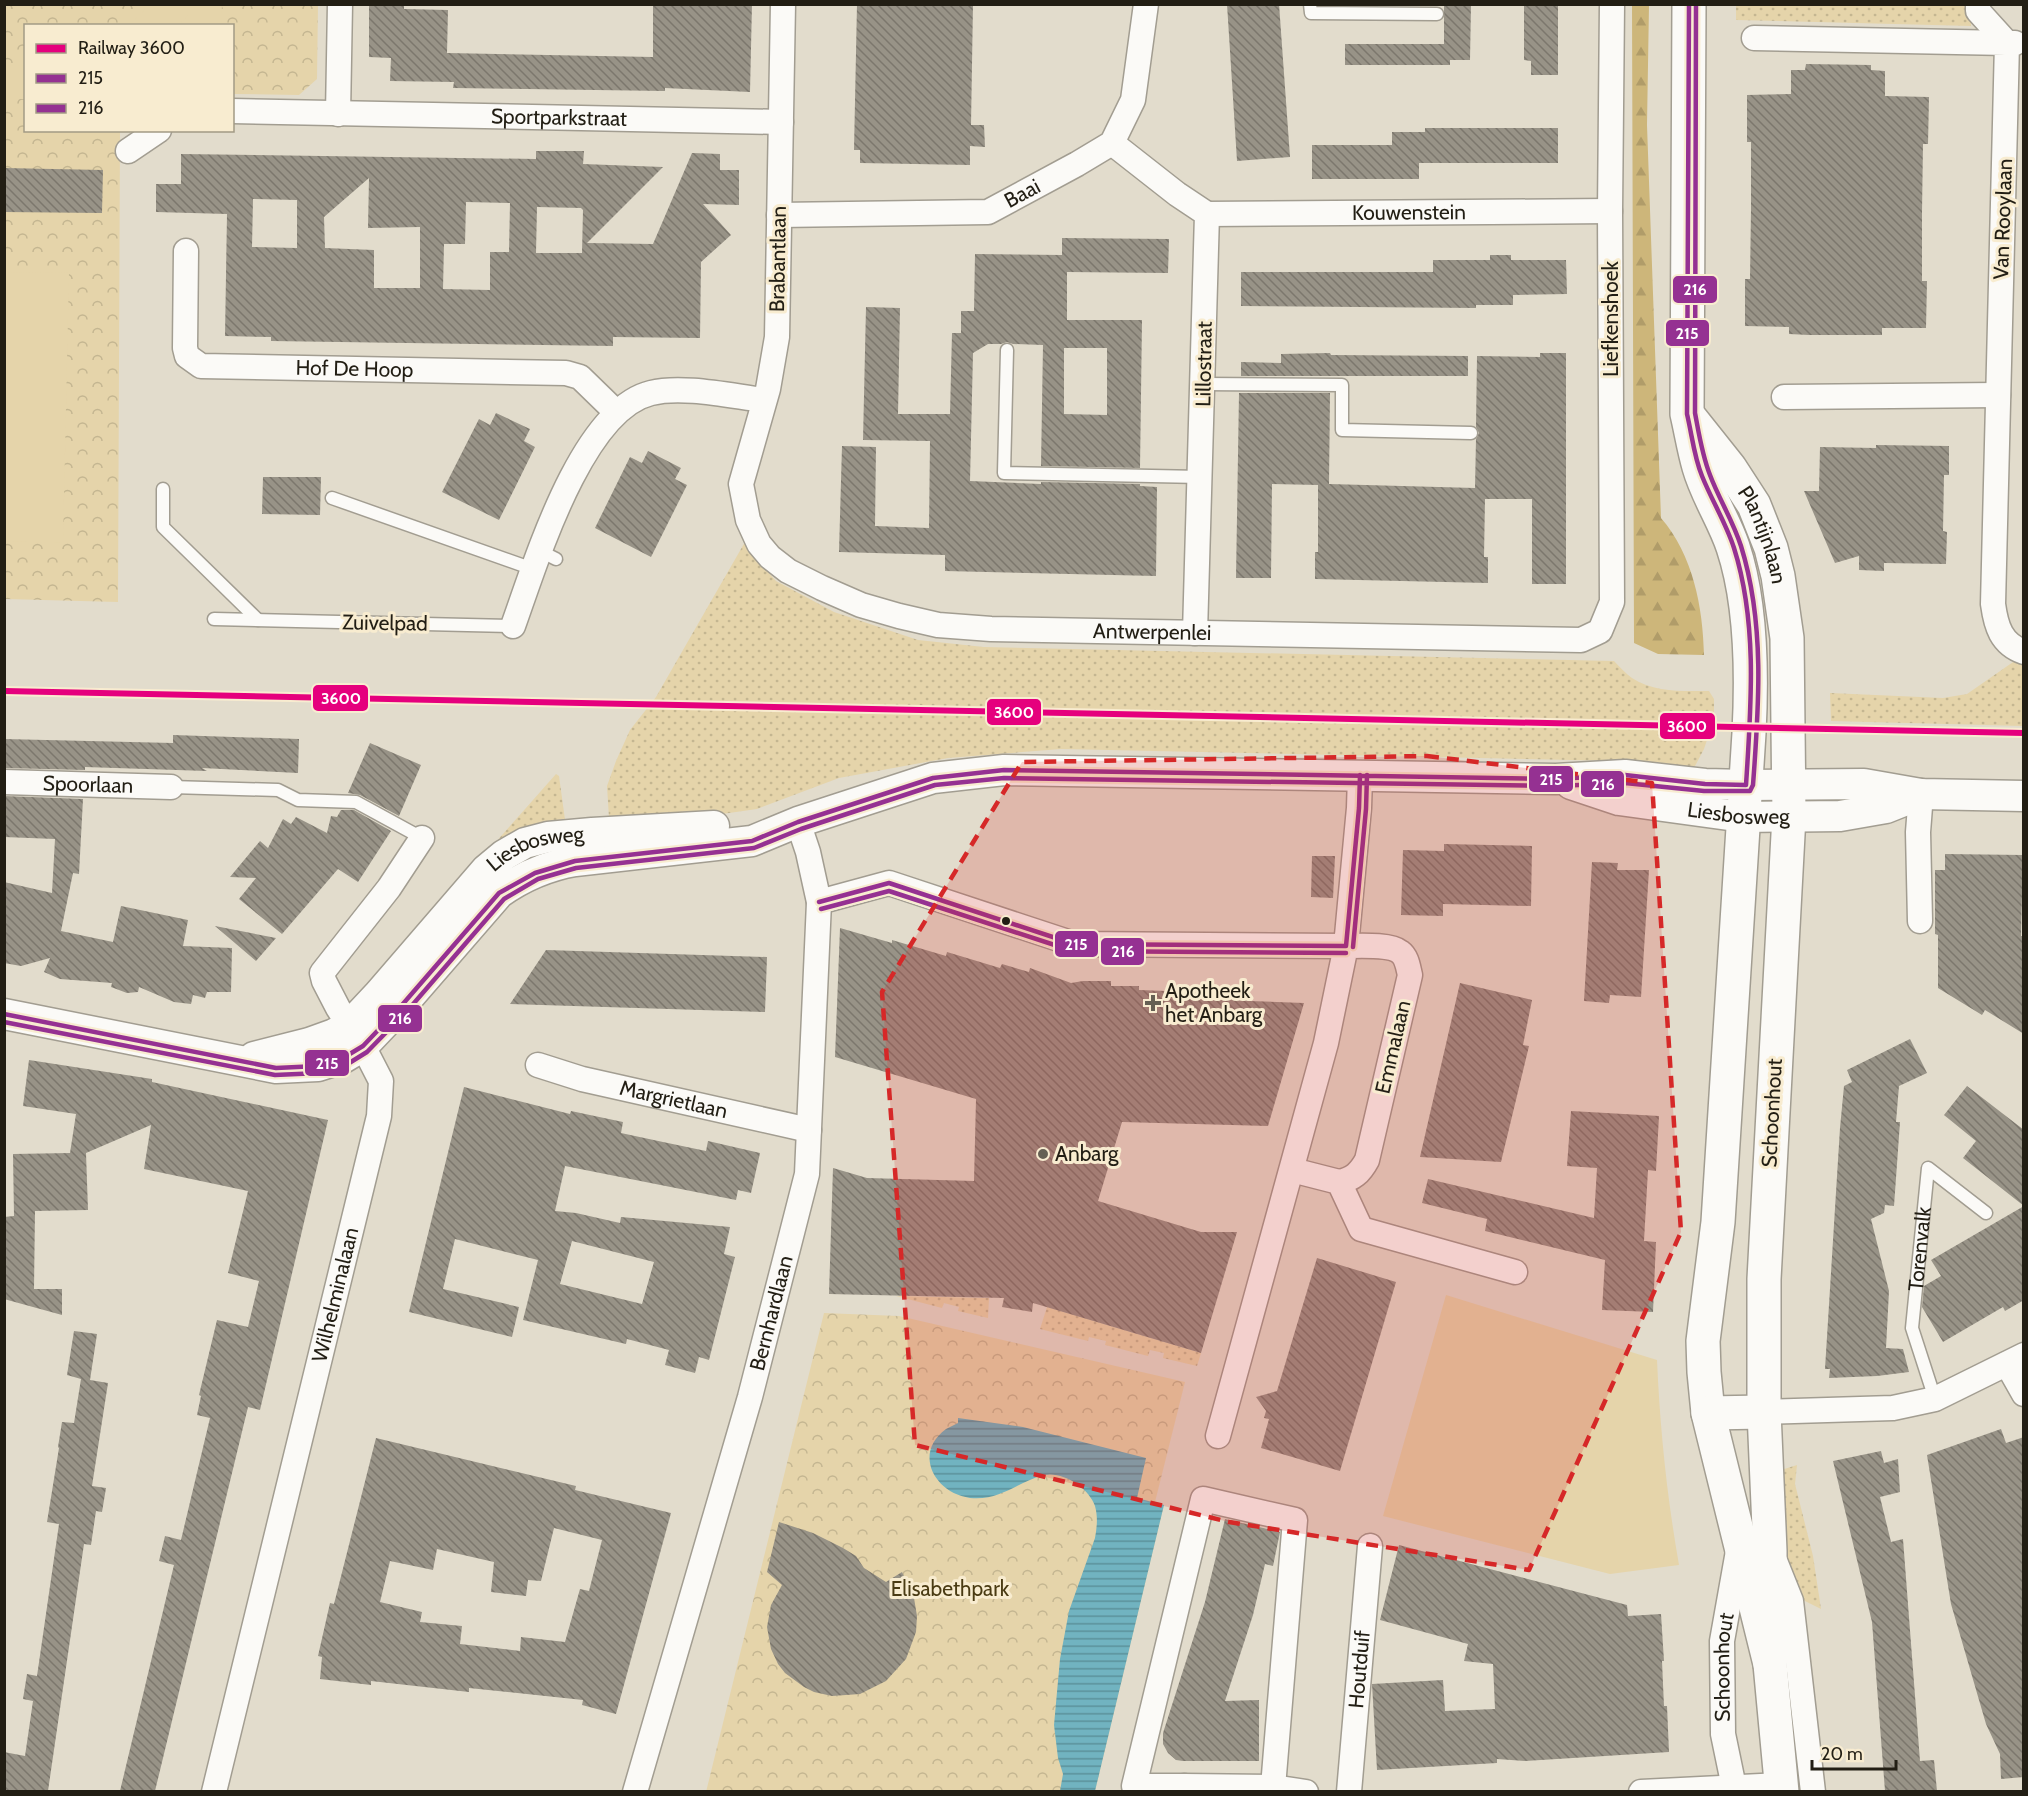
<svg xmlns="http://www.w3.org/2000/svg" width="2028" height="1796" viewBox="0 0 2028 1796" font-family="Cabin,sans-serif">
	<defs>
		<pattern id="grass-dots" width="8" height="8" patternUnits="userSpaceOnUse" patternTransform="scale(1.5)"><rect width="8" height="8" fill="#e5d4aa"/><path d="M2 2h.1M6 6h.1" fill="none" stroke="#c4b691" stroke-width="1.8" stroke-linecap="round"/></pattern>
		<pattern id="forest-firs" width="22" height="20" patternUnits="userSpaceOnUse" patternTransform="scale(1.5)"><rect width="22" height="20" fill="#cdb67a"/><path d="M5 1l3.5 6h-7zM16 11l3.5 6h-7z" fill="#b09c69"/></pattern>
		<pattern id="park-crowns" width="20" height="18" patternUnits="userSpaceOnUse" patternTransform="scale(1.5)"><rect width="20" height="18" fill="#e5d4aa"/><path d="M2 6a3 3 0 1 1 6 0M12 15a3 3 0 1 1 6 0" fill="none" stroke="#c4b691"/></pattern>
		<pattern id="water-rules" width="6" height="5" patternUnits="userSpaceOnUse" patternTransform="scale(1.5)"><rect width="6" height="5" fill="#71b3c0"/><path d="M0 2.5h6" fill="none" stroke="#5c919b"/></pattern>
		<pattern id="building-back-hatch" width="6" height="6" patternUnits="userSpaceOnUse" patternTransform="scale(1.5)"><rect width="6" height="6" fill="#989387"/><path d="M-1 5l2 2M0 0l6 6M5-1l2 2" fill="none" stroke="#7c776d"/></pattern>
	</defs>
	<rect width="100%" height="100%" fill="#e2dccc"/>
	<!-- grass -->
	<path fill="url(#grass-dots)" d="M1736 5H1972L1971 26 1736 20Z
		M745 542 748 550 776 581 834 612 918 640 984 647 1614 661C1620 667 1626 674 1632 678 1655 693 1683 691 1709 691L1714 699V719L1704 749 1695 766 1684 771 1618 761 1061 749 948 758 839 778 757 809 708 816 609 818 607 786 616 761 630 730 656 697Z
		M2016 660 2023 666V726L1831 721 1830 693 1943 698 1967 694Z
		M556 774 559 776 566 827 373 981Z
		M896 1296 989 1298 988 1318 958 1311 959 1307 944 1303 942 1308Z
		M1047 1307 1201 1353 1197 1366 1163 1358 1164 1353 1150 1350 1148 1356 1105 1345 1106 1341 1089 1337 1088 1341 1040 1329Z
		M1797 1465 1795 1484 1813 1556 1821 1609 1801 1599 1784 1571 1778 1471Z"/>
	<!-- forest -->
	<path fill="url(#forest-firs)" d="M1632 5H1649L1647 125 1661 518C1693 555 1703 607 1704 655L1658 654 1634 643Z"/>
	<!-- park -->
	<path fill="url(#park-crowns)" d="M5 5H318L317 79 299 95 233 94 232 26H26V130L120 131 118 602 5 599Z
		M824 1313 899 1316 1185 1382 1155 1502 1164 1505 1095 1791 706 1792Z"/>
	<!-- garden -->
	<path fill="#e5d4aa" d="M150 5H222L221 25H188V15L179 25H129Z
		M5 65 25 66V99H5Z
		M5 272 69 273 63 543 5 541Z
		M1446 1295 1657 1360C1660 1429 1667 1497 1679 1565L1610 1574 1383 1516Z"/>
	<!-- water -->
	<path fill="url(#water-rules)" d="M958 1418 1023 1427 1146 1458 1137 1498 1164 1505 1095 1791H1060L1063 1774 1058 1758 1054 1725 1060 1659 1069 1611 1095 1538C1097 1527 1098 1517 1095 1506 1089 1488 1063 1471 1044 1475 1017 1482 1001 1501 970 1498 934 1493 913 1453 946 1429 950 1427 954 1425 958 1423Z"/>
	<!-- building -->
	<path fill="url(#building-back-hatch)" fill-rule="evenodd" d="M369 4H404V9L448 10 447 53 653 57V4H752L750 92 665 88V91L453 88 454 82 390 81 391 58 369 57Z
		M857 4H973L971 125H984L985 147 970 146V165L860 163V150H854Z
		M1227 4H1279L1290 157 1237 161Z
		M1444 4H1471L1470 60H1450V65H1345V44H1444Z
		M1524 4H1558V75H1531V61L1524 60Z
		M1806 64 1871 65V70L1885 71V96L1929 97 1928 144H1923L1922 212V281H1927L1926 328H1882V335H1809L1789 334V327L1745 326V279H1750L1751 210V142H1747V95L1791 94V70H1805Z
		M1425 128H1558V163H1419V179H1312V145H1392V132H1425Z
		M536 151H584L583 164 663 167 587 243 653 244 692 153 720 154V170H739V205L703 204 731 235 701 262 700 338 613 337V346L271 341V337L225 336 227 214 156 212V184H181V154L536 159ZM369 178 368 228 420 227V288H374V250L325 248 324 217ZM253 199 297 200V248L252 247ZM466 202 510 203 509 252H490V290L443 289 444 244H465ZM537 207 581 208 583 210 582 253H536Z
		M4 168 103 170 102 213 4 212Z
		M1062 238 1169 239 1168 273 1067 272V320H1142L1140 468 1041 466 1043 345 1013 344 1007 342 1001 344H988L973 353 970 481 1041 484V482L1140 484V486L1157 487 1156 576 945 571V555L839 552 842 446 876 447 875 526 929 528 930 441 863 440 866 307 900 308 898 414H950L952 333H961V311H974L975 254 1062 255ZM1064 348H1107V415L1064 414Z
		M1490 255H1511V260H1566L1567 294 1513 295V305H1476V308L1241 306V272H1433V260H1490Z
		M1330 353 1331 355 1468 356V376H1241V362L1281 363V354Z
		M1540 353H1566V584H1532V499H1485L1484 557H1488V583L1315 579V552H1318V485L1272 484 1271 578H1236L1239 393H1330L1329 484 1475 488 1476 439 1479 433 1476 427 1477 356 1540 357Z
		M496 413 530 429 524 441 535 447 499 520 442 492 479 419 490 425Z
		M1876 445 1949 446V475H1944L1943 531 1947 532 1946 564 1884 563V571L1859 570V556L1835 563 1804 491H1819L1820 447 1876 448Z
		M648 451 681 468 675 479 687 485 651 557 595 528 630 457 642 463Z
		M263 477H321L320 515 262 514Z
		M173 735 299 739 298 773 202 768 207 771 85 767V770L4 768V739L173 743Z
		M370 743 421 765 399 816 360 795 348 793Z
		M4 796 83 799 79 874 73 873 61 931 113 942 121 906 188 920 183 946 232 948 231 992H207L205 998 193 995 191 1004 174 1002 139 987 138 992 127 993 111 987 112 983 60 979 44 972 50 958 21 966 4 963V882L52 893 55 839 4 837Z
		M341 810H354L391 831 358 882 338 869 282 934 239 899 256 878 230 877 260 841 268 848 283 819 291 824 296 817 327 833 331 816 337 817Z
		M1444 844 1532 846 1531 906 1443 904V916L1401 915 1403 850 1444 851Z
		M1945 854 2023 855 2021 936H2024V1034L1985 1010 1982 1015 1938 988V935L1935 934V870H1945Z
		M1312 856H1335L1333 898 1311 897Z
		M1592 862 1618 863 1617 870H1649L1641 997 1610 995 1609 1003 1584 1001Z
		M215 926 276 938 256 961Z
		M840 928 892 943V940L946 956 947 952 1000 968 1002 964 1029 972 1030 968 1071 983 1083 981H1111V986H1139V990L1195 992V996L1251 997 1250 1001 1304 1003 1268 1126 1122 1122 1098 1201 1201 1232H1237L1201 1353 1033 1303 1032 1312 1002 1307 1004 1298 829 1294 833 1168 867 1178 974 1181 976 1099 835 1057Z
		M546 950 767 957 765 1012 510 1004Z
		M1460 983 1532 1000 1523 1045 1529 1046 1501 1162 1420 1157Z
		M1910 1039 1927 1073 1899 1086 1896 1122H1900L1894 1206 1885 1205 1884 1213 1871 1219 1889 1291 1886 1348 1903 1349 1909 1372 1877 1376 1829 1378 1830 1369H1825L1840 1128 1844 1086 1852 1082 1847 1070Z
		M29 1060 152 1079V1082L328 1120 260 1410 248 1407 155 1791H120L174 1565 159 1561 165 1536 181 1540 210 1418 197 1415 201 1396 199 1395 217 1320 248 1327 259 1281 228 1273 248 1191 144 1169 151 1125 86 1153 88 1210 35 1211 34 1289H62V1315L4 1299V1217L14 1216 13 1154 70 1153 76 1114 23 1106Z
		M1967 1086 2024 1130V1206L1963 1158 1976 1141 1944 1115Z
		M464 1087 570 1114 571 1111 623 1122 621 1133 663 1142 706 1151 708 1141 760 1153 751 1193 738 1190 736 1200 565 1166 555 1211 576 1213 620 1223 621 1217 730 1227 724 1254 735 1257 709 1360 699 1357 695 1373 665 1365 669 1350 627 1339 626 1344 523 1320 538 1260 455 1239 443 1289 519 1307 512 1337 409 1312ZM572 1241 654 1262 642 1304 560 1284Z
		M1571 1111 1659 1116 1656 1171 1648 1170 1644 1241 1656 1242 1653 1312 1602 1310 1605 1260 1485 1231 1487 1219 1422 1203 1428 1179 1594 1218 1597 1168 1567 1166Z
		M2024 1206V1300L2005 1311 2003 1307 1943 1342 1922 1307 1924 1286 1941 1276 1931 1260Z
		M1317 1258 1396 1282 1340 1471 1261 1448 1269 1419 1264 1418 1266 1411 1256 1397 1277 1391Z
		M74 1331 97 1334 90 1380 108 1383 92 1486 106 1488 102 1512 96 1511 91 1545 84 1544 48 1791H4V1752L25 1756 33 1701 23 1699 27 1674 37 1676 59 1524 47 1522 59 1448 58 1447 62 1422 74 1423 81 1379 67 1375Z
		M2001 1429 2006 1443 2024 1437V1777L2001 1779 2000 1754 1986 1724 1951 1604 1927 1455Z
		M376 1438 576 1486 575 1490 671 1513 616 1714 582 1705 583 1700 469 1688V1692L371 1681V1685L320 1679 322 1657 318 1656 330 1603 334 1604ZM554 1528 602 1540 589 1591 580 1589 565 1642 521 1637 520 1651 460 1644 462 1626 420 1622 422 1612 380 1602 390 1561 433 1570 437 1549 494 1562 491 1592 526 1596 528 1580 541 1581Z
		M1881 1451 1884 1463 1898 1459 1900 1492 1880 1497 1891 1542 1903 1539 1920 1761 1934 1760 1937 1791H1885L1872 1622 1833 1461Z
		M1225 1519 1280 1532 1273 1566 1265 1564 1253 1615 1225 1701 1259 1700V1761H1183L1176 1760 1168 1753 1163 1744V1733L1205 1602Z
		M779 1522 813 1533 843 1548 856 1556 864 1568 886 1582 902 1572 914 1598 917 1616 916 1632 906 1659 886 1681 860 1694 832 1696 814 1692 804 1687 785 1673 778 1664 771 1649 767 1627 771 1605 782 1585 767 1572Z
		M1399 1545 1627 1605 1628 1616 1661 1614 1664 1661H1662L1663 1684 1664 1706H1667L1669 1752 1525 1761 1497 1759V1763L1377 1770 1372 1684 1443 1680 1445 1711 1495 1709 1493 1664 1464 1661 1468 1644 1380 1620Z"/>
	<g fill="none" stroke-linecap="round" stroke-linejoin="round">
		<!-- service casing -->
		<g stroke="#a29d91" stroke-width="15">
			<g id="service">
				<path d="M1310 4 1311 13 1437 14"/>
				<path d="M1007 350 1004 473 1201 477"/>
				<path d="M1203 384 1342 385V430L1471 433"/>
				<path d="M163 489V527L258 620"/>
				<path d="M332 498 533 569"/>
				<path d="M540 551 556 559"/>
				<path d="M214 619 513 626"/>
				<path d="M171 787 278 790 298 800 356 802 422 838"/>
				<path id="s1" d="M1935 1399 1912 1328 1928 1168 1986 1213"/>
			</g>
		</g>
		<!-- minor casing -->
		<g stroke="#a29d91" stroke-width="27">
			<g id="minor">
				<path id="s2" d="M783 4 777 337 768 389 741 484 748 520 759 544 770 557 788 571 822 588 861 605 899 616 938 625 991 629 1581 640 1600 631 1612 602 1610 211 1612 4"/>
				<path d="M1978 4V11L2007 43H2015"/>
				<path d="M1754 38 2007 43 1993 604C1996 626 2001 644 2024 652"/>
				<path id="s3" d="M232 111 781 122"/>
				<path d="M338 114 340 4"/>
				<path d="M1112 143 1177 194 1207 214 1195 633"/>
				<path d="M128 151 159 130"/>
				<path id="s4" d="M1207 214 1610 211"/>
				<path id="s5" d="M779 215 988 212 1077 164 1112 143 1133 100 1146 4"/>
				<path id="s6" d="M186 251 185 348 187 356 201 366 566 373 580 377 616 412"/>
				<path d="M1784 397 1998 395"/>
				<path d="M513 626C535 565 581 410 651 393 682 385 731 396 764 400"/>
				<path id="s7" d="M4 782 171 787"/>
				<path d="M819 902 889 883 1074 944 1346 946 1359 808 1360 775"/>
				<path d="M1920 921 1918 832 1921 794"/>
				<path id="s8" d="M538 1065 582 1079 809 1130"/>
				<path d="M1292 1170 1339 1182 1361 1229 1515 1272"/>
				<path d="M2007 1364 2024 1394"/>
				<path d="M1764 1412 1893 1408 1935 1399 2024 1355"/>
				<path d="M1218 1436 1326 1043 1346 946C1359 946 1390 944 1400 952 1407 957 1408 967 1410 975L1367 1160C1360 1173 1353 1179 1339 1182"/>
				<path d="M1775 1561 1791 1601 1813 1792"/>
				<path d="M1184 1786H1134L1203 1499 1295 1520 1273 1787"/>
				<path id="s9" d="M214 1792 379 1116 381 1081 363 1046 338 1008 324 981 322 973 389 888 422 838"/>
				<path id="s10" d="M635 1792 750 1397 807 1174 819 902 808 852 798 822"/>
				<path d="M1183 1792 1184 1786 1273 1787 1306 1792"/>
				<path id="s11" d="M1349 1792 1370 1546"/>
				<path d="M1641 1792 1781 1785"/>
				<path id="s12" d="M1735 1792 1723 1734 1722 1641 1738 1551"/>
			</g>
		</g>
		<!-- tertiary casing -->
		<g stroke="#a29d91" stroke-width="33">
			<g id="tertiary">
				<path id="s13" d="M1571 784 1619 800 1743 817 1840 816 1886 808 1921 794"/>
				<path d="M4 1014 276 1068 318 1066 343 1058 363 1046 402 1005 499 893C523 876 546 866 575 861L752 841 798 822 933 778 1004 770 1556 779 1625 775 1705 784 1746 785 1864 784 1921 794 2024 796"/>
				<path id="s14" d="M254 1057 309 1043 334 1034 349 1026 379 994 486 870 504 855 525 843 548 837 592 833 714 826"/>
			</g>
		</g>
		<!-- secondary casing -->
		<g stroke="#a29d91" stroke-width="36">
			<g id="secondary">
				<path d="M1689 4 1687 414C1691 431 1694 450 1699 467 1707 495 1724 520 1733 547 1751 601 1752 676 1749 733L1718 1222 1703 1341 1704 1372 1708 1413 1770 1664"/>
				<path id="s15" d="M1691 419 1730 468 1754 505 1771 548 1778 576 1787 638 1789 816 1764 1279V1412L1770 1551V1664L1782 1792"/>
				<path d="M1708 1413 1764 1412"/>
			</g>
		</g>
		<!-- service -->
		<use href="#service" stroke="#fbfaf7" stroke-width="12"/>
		<!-- minor -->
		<use href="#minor" stroke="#fbfaf7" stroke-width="24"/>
		<!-- tertiary -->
		<use href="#tertiary" stroke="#fbfaf7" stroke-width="30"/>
		<!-- secondary -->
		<use href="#secondary" stroke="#fbfaf7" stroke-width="33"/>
		<!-- bus-1 casing -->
		<g stroke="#f8ecd0" stroke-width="9">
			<path id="bus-1" d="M819 902 889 883 1074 944 1346 946
				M1346 946 1359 808 1360 775
				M4 1014 276 1068 318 1066 343 1058 363 1046 402 1005 499 893 535 873 575 861 752 841 798 822 933 778 1004 770 1556 779 1625 775 1705 784 1746 785C1751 707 1758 624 1734 548 1726 523 1712 501 1702 476 1694 457 1692 435 1687 414L1689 4"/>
		</g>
		<!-- bus-2 casing -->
		<g stroke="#f8ecd0" stroke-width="9">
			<path id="bus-2" d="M821 909 889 891 1073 951 1346 953
				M1353 947 1366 809 1367 775
				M4 1022 275 1075 320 1073 346 1065 367 1052 408 1010 504 899 538 879 576 868 754 848 801 829 935 785 1004 778 1556 786 1625 783 1704 791H1750L1753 785C1759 706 1765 623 1741 546 1733 521 1719 499 1710 475 1702 455 1699 434 1695 413L1696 4"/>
		</g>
		<!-- bus-1 -->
		<use href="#bus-1" stroke="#953192" stroke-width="4.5"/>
		<!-- bus-2 -->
		<use href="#bus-2" stroke="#953192" stroke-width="4.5"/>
		<!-- rail-1 casing -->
		<g stroke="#f8ecd0" stroke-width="10">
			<path id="rail-1" d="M4 691 2024 733"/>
		</g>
		<!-- rail-1 -->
		<use href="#rail-1" stroke="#e5007d" stroke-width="6"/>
	</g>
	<!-- marked area -->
	<path fill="#d62828" fill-opacity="0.2" stroke="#d62828" stroke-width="4.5" stroke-dasharray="12 8" stroke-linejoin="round" d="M1427 756 1652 783 1681 1232 1529 1570 1229 1522 915 1445 882 992 1022 762Z"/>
	<!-- markers -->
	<circle fill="#221e14" stroke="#f8ecd0" stroke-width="2" cx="1006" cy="921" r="5"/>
	<g fill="#656054" stroke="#f8ecd0" stroke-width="2">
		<path d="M1150 994h6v6h6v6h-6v6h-6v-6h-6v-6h6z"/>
		<circle cx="1043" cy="1154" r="6"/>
	</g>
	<g text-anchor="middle" stroke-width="6" stroke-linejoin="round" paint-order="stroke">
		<!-- street labels -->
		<g font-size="21" fill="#221e14" stroke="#f8ecd0">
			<text dy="7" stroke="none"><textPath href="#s3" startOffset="327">Sportparkstraat</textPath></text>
			<text dy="7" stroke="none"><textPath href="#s5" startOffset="248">Baai</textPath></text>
			<text dy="7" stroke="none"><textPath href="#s4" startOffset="202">Kouwenstein</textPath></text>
			<text transform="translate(2003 219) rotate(-88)" y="7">Van Rooylaan</text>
			<text transform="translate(778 259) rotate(-89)" y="7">Brabantlaan</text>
			<text transform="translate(1611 319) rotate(-90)" y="7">Liefkenshoek</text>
			<text transform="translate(1204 364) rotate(-89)" y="7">Lillostraat</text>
			<text dy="7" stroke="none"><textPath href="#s6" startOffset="276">Hof De Hoop</textPath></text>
			<text dy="7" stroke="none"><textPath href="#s15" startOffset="138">Plantijnlaan</textPath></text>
			<text transform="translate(385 623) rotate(1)" y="7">Zuivelpad</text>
			<text dy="7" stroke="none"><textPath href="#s2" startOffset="962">Antwerpenlei</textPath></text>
			<text dy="7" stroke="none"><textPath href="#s7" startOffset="84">Spoorlaan</textPath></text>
			<text dy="7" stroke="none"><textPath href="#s13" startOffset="171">Liesbosweg</textPath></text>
			<text dy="7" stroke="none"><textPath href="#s14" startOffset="364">Liesbosweg</textPath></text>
			<text transform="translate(1393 1047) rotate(-77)" y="7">Emmalaan</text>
			<text dy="7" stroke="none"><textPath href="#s8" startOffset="140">Margrietlaan</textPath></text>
			<text transform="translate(1772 1113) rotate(-87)" y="7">Schoonhout</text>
			<text dy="7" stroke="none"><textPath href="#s1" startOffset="154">Torenvalk</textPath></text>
			<text dy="7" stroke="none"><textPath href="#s9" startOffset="512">Wilhelminalaan</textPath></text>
			<text dy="7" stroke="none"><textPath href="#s10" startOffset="498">Bernhardlaan</textPath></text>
			<text dy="7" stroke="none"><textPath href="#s12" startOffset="126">Schoonhout</textPath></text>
			<text dy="7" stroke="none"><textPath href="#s11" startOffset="123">Houtduif</textPath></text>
		</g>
		<!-- poi labels -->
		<g font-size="21" fill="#221e14" stroke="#f8ecd0" text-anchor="start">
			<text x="1165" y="998">Apotheek<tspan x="1165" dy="24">het Anbarg</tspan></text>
			<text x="1055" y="1161">Anbarg</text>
		</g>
		<!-- park labels -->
		<g font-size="21" fill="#4a3b13" stroke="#f8ecd0">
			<text x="950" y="1596">Elisabethpark</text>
		</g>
	</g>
	<g stroke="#f8ecd0" stroke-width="2">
		<rect x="1672" y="275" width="46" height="29" rx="6" fill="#953192"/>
		<rect x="1665" y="319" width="45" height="28" rx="6" fill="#953192"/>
		<rect x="312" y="684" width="57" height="28" rx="6" fill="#e5007d"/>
		<rect x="986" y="698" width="56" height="28" rx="6" fill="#e5007d"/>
		<rect x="1659" y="712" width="57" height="28" rx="6" fill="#e5007d"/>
		<rect x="1528" y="765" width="46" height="28" rx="6" fill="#953192"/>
		<rect x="1580" y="770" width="45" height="28" rx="6" fill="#953192"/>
		<rect x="1054" y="930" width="45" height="28" rx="6" fill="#953192"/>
		<rect x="1100" y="937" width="45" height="29" rx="6" fill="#953192"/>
		<rect x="377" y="1004" width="46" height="29" rx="6" fill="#953192"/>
		<rect x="304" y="1049" width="46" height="28" rx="6" fill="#953192"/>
	</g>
	<g font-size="16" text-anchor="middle" font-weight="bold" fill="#fff">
		<text x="1695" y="295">216</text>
		<text x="1687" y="339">215</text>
		<text x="341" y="704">3600</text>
		<text x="1014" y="718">3600</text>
		<text x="1687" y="732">3600</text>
		<text x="1551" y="785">215</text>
		<text x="1603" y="790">216</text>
		<text x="1076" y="950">215</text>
		<text x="1123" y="957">216</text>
		<text x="400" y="1024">216</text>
		<text x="327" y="1069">215</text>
	</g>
	<!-- border -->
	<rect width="2028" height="1796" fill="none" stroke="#221e14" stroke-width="12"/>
	<!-- legend -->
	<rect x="24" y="24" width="210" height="108" fill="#f8ecd0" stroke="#a29a85" stroke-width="1.5"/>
	<rect x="36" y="44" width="30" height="9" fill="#e5007d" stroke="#a29a85" stroke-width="1.5"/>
	<text x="78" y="54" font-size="18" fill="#221e14">Railway 3600</text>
	<rect x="36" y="74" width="30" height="9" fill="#953192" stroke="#a29a85" stroke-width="1.5"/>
	<text x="78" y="84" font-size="18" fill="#221e14">215</text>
	<rect x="36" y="104" width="30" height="9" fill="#953192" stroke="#a29a85" stroke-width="1.5"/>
	<text x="78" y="114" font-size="18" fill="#221e14">216</text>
	<!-- scale -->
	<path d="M1812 1760v9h84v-9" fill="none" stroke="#221e14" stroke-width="3"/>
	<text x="1821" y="1760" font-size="18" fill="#221e14" stroke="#f8ecd0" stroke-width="4.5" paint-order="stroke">20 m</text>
</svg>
